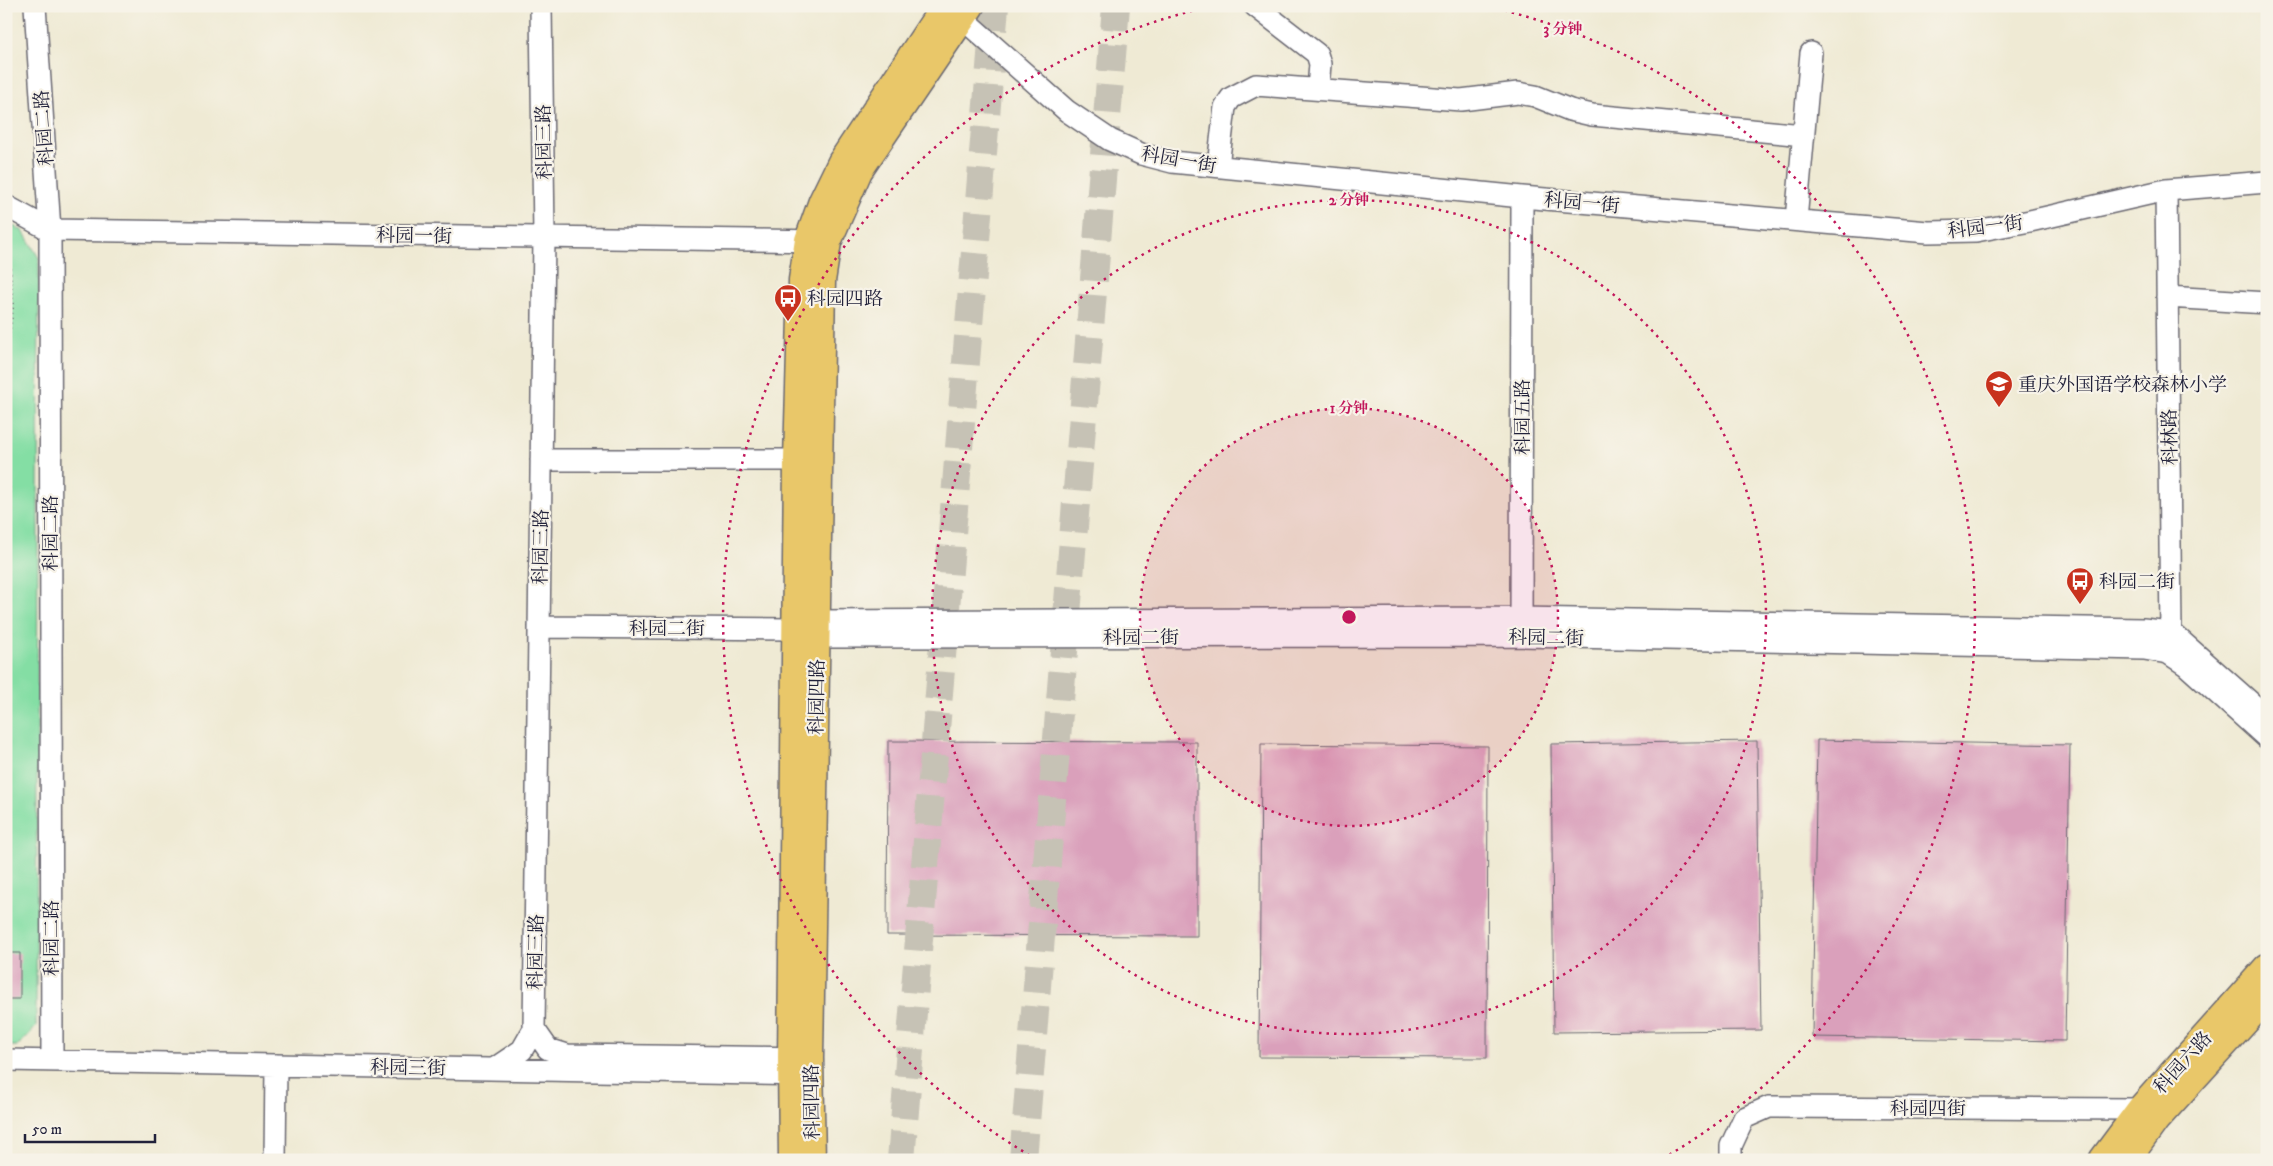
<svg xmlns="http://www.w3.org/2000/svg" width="2273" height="1166" viewBox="0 0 2273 1166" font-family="'IM FELL DW Pica','Noto Serif SC',serif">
	<rect width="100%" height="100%" fill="#f7f3e8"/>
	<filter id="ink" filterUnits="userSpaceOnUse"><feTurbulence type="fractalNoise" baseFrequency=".02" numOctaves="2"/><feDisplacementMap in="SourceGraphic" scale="10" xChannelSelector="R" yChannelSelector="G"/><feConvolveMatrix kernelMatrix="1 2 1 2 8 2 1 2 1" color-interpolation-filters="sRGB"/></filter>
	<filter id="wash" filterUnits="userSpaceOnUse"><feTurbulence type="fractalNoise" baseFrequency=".0096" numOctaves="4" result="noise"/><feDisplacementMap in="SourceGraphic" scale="20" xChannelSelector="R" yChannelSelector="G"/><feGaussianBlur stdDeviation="1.12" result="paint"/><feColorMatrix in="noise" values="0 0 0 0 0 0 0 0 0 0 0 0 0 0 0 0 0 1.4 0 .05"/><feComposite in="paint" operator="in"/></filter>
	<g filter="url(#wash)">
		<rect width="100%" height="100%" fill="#efead4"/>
		<!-- green -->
		<path fill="#84dea4" stroke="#538070" d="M6 222 23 231 39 258 36 1027 18 1046H6Z"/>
		<g id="blocks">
			<!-- building -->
			<path fill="#daa0bb" d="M1817 740 2070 745 2065 1041 1812 1037Z
				M888 741 1197 742V936L887 935Z
				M1757 741 1761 1030 1554 1032 1551 744Z
				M1261 744 1488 746 1487 1058 1259 1057Z
				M6 953H20V999H6Z"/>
		</g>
	</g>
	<g filter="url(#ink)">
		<use href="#blocks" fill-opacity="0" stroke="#6a6871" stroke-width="1"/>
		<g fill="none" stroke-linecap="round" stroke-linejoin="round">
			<!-- highway-tunnel -->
			<path stroke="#c6c2b5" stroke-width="28" stroke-dasharray="28 14" stroke-linecap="butt" d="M901 1160 995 6
				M1023 1160 1116 6"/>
			<!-- minor casing -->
			<g stroke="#6a6871" stroke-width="24">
				<path id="minor" d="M35 6 50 230 52 1060
					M1255 6 1317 54 1320 64 1318 89
					M950 10 963 19 1067 111 1110 140 1141 154 1172 162 1522 197 1928 232 1976 231 2030 221 2166 190 2267 182
					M1218 166 1225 107 1231 98 1256 85 1461 100 1518 93 1535 96 1570 110 1592 115 1804 135
					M2166 190 2171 632 2169 646
					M6 206 50 230 822 241
					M1796 220 1811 53
					M2167 297 2267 303
					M541 460H797
					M539 627 796 629 817 621 1521 618 2143 629 2171 632 2267 717
					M1521 631 1522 197
					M803 632 817 637 1521 636 2144 649 2168 653 2186 665 2267 738
					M534 1029 548 1049 567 1055 807 1058
					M6 1060 807 1075
					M494 1069 522 1050 534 1029 544 237 541 6
					M275 1160 276 1065
					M1731 1160V1146L1744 1118 1769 1107 2140 1109 2149 1116"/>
			</g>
			<!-- major casing -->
			<g stroke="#6a6871" stroke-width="29">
				<path id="major" d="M792 1160 791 1058 797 460 802 280 808 240 822 201 841 162 944 6
					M812 1160 810 1058 822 281 828 242 859 171 971 6
					M2102 1160 2140 1109 2267 967
					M2127 1160 2156 1120 2267 998"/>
			</g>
			<!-- path -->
			<path stroke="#6a6871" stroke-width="3" stroke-dasharray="1 4" stroke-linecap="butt" d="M6 261H9L13 305 7 351 8 463 10 506 6 530"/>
			<!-- minor -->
			<use href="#minor" stroke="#fff" stroke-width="21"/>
			<!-- major -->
			<use href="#major" stroke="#e9c769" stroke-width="26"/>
		</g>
	</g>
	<!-- distance rings -->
	<circle cx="1349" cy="617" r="209" fill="#c2185b" fill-opacity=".12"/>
	<g fill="none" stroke="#c2185b" stroke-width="2.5" stroke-dasharray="2.5 5">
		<circle cx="1349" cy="617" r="209"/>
		<circle cx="1349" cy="617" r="417"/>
		<path d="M1036 1159A626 626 0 0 1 1208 7M1490 7A626 626 0 0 1 1662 1159"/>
	</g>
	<!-- icons -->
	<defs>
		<g id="bus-pin" transform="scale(1.4375)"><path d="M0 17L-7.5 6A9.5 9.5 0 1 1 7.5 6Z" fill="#c8321e" stroke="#f7f3e8"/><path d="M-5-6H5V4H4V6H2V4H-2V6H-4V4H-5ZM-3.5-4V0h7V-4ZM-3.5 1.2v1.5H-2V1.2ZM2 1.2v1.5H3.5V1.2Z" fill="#fff"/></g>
		<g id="school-pin" transform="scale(1.4375)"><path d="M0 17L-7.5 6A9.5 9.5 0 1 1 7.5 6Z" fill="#c8321e" stroke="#f7f3e8"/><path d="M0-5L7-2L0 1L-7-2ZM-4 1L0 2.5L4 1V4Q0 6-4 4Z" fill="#fff"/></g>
	</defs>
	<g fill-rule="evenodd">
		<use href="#bus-pin" x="788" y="298"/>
		<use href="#school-pin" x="1999" y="384"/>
		<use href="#bus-pin" x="2080" y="581"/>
	</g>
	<g text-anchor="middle" stroke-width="4.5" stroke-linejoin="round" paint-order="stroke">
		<!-- street labels -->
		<g font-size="19" fill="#22223b" stroke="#f7f3e8">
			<text transform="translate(43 128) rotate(-94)" y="7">科园二路</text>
			<text transform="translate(543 142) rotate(-91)" y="7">科园三路</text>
			<text transform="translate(1179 159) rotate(10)" y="7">科园一街</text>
			<text transform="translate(1582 202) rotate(5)" y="7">科园一街</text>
			<text transform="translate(1985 226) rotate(-7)" y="7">科园一街</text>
			<text transform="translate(414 235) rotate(1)" y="7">科园一街</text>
			<text transform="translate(1522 417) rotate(-90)" y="7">科园五路</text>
			<text transform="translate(2169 437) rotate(-91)" y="7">科林路</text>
			<text transform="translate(50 533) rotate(-90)" y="7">科园二路</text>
			<text transform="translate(540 547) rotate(-89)" y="7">科园三路</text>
			<text x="667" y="635">科园二街</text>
			<text x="1141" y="644">科园二街</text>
			<text transform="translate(1546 637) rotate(1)" y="7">科园二街</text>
			<text transform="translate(816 697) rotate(-89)" y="7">科园四路</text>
			<text transform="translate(51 938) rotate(-90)" y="7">科园二路</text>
			<text transform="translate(535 952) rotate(-89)" y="7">科园三路</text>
			<text transform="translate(2182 1062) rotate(-48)" y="7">科园六路</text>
			<text transform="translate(408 1067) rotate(1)" y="7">科园三街</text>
			<text transform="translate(811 1102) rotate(-91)" y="7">科园四路</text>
			<text x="1928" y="1115">科园四街</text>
		</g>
		<!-- poi labels -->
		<g font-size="19" fill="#22223b" stroke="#f7f3e8" text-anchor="start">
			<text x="807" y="305">科园四路</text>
			<text x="2018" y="391">重庆外国语学校森林小学</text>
			<text x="2099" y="588">科园二街</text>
		</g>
	</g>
	<circle cx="1349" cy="617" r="8" fill="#c2185b" stroke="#f7f3e8" stroke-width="2.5"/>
	<g font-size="15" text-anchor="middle" font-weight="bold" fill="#c2185b" stroke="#f7f3e8" stroke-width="4.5" stroke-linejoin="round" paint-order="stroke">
		<text x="1563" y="34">3 分钟</text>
		<text x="1349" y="205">2 分钟</text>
		<text x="1349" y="413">1 分钟</text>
	</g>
	<!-- margin -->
	<rect width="2273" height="1166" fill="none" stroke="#f7f3e8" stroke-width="25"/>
	<!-- scale -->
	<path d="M25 1134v8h130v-8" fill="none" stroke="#22223b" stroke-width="2.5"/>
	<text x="32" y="1134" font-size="15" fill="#22223b" stroke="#f7f3e8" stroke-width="4" paint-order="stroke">50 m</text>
</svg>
